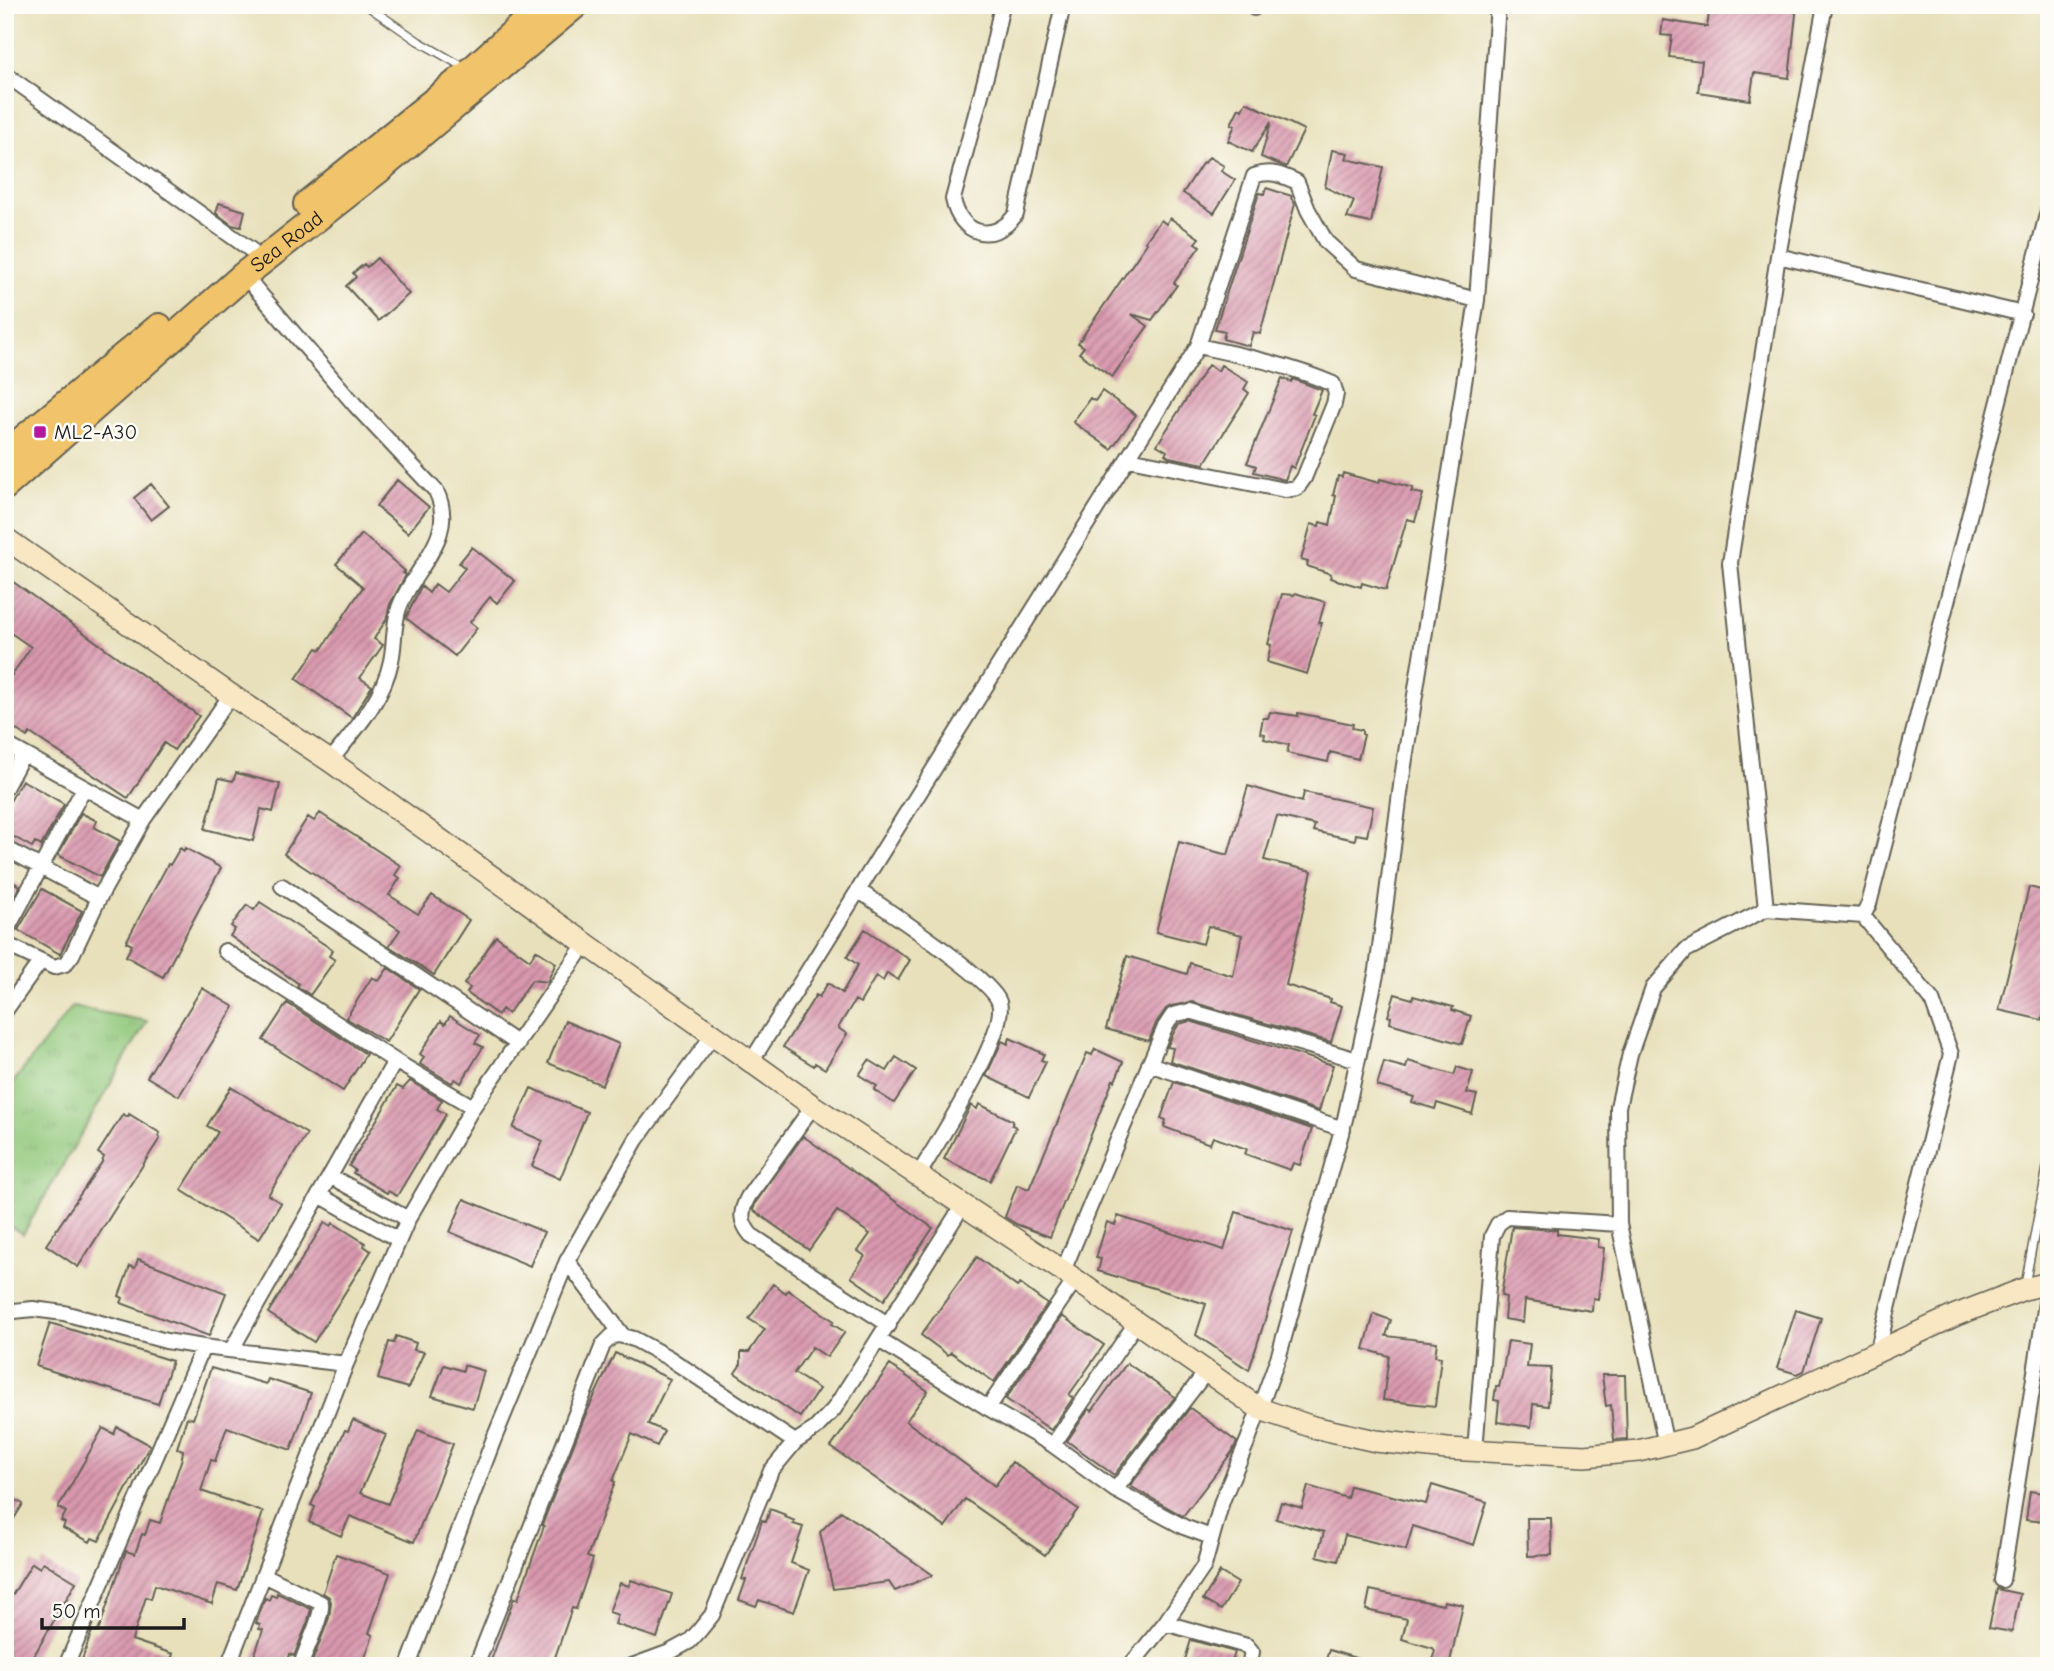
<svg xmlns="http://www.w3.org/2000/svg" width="2054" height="1671" viewBox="0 0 2054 1671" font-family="'Comic Neue',sans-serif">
	<defs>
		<pattern id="grass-tufts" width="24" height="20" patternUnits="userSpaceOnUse" patternTransform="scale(1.75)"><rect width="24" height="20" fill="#92c87b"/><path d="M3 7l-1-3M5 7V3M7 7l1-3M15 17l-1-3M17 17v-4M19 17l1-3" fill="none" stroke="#7dab6a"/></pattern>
		<pattern id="building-hatch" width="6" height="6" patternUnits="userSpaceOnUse" patternTransform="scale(1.75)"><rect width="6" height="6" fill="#d998ae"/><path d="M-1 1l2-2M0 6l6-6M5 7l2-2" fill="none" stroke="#af7b8d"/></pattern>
	</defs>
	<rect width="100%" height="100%" fill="#fdfcf7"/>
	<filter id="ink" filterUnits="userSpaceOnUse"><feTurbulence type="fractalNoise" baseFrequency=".0143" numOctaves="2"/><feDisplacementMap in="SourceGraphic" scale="14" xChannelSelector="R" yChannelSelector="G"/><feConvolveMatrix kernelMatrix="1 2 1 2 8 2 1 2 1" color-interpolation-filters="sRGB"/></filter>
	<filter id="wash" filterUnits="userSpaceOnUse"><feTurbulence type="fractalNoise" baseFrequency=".00686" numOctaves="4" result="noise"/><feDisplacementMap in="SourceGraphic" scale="28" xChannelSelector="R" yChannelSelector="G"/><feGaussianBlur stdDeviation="1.57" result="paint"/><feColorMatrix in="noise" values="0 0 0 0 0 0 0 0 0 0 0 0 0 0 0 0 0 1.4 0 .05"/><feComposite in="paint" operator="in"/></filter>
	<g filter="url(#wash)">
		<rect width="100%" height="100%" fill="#e8e0bb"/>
		<!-- grass -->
		<path fill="url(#grass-tufts)" stroke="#57724c" stroke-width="2" d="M72 1007 147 1021 23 1234 5 1223V1093Z"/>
		<g id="blocks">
			<!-- building -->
			<path fill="url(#building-hatch)" d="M1719 5H1797L1789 78 1754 73 1750 100 1698 92 1702 61 1669 57 1672 36 1661 35 1663 20 1707 27 1710 7 1718 8Z
				M1246 102 1304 130 1286 167 1261 157 1271 122 1252 152 1228 141 1235 125 1231 124 1239 108 1242 110Z
				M1332 150 1348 153 1346 159 1383 167 1371 223 1347 218 1354 201 1325 187Z
				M1209 157 1224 166 1221 171 1235 180 1214 213 1183 193 1203 162 1205 163Z
				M1266 188 1292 196 1291 198 1295 204 1260 334 1253 332 1249 346 1223 339 1225 331 1215 329 1259 193 1264 194Z
				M219 203 245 211 241 227 232 225 216 213Z
				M1170 218 1199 238 1195 243 1200 246 1174 283 1177 285 1152 320 1131 314 1148 326 1112 377 1079 353 1084 347 1078 343 1147 243 1145 242 1161 220 1166 224Z
				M377 258 409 294 378 321 346 286 356 277 353 273 364 264 367 267Z
				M1208 365 1218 371 1221 365 1248 382 1244 389 1249 393 1204 464 1169 457 1165 454 1167 451 1157 445Z
				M1282 378 1291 382 1293 379 1322 390 1312 414 1315 415 1294 468 1290 466 1285 480 1254 472 1256 466 1247 463Z
				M1102 391 1136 415 1111 449 1073 422 1090 398 1095 401Z
				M1343 473 1379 483 1380 479 1413 488 1411 492 1423 494 1415 521 1407 519 1386 590 1362 583 1361 587 1330 578 1331 574 1307 566 1308 562 1301 560 1311 524 1319 526 1320 522 1330 525 1336 496 1333 495 1338 476 1342 477Z
				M397 480 429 507 408 533 376 506Z
				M151 484 169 506 151 520 134 498Z
				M362 534 405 571 403 573 406 575 390 604 386 620 374 639 383 645 360 678 372 686 352 718 296 679 317 648 321 650 363 587 336 564Z
				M472 547 515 581 497 603 490 597 470 622 477 628 455 656 406 618 421 586 429 593 435 584 446 592 465 568 459 563Z
				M5 576 199 716 174 750 164 743 128 798 30 733 27 737 5 722V685L31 647 5 629Z
				M1295 593 1325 602 1319 623H1322L1307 674 1267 662 1271 645 1268 644 1282 594 1294 595Z
				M1270 712 1298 716V713L1353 724 1352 728 1362 730V734L1364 735 1358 759 1330 752 1328 762 1287 753 1289 745 1264 739 1265 734 1260 733 1263 718H1268Z
				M236 773 280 784 273 812 261 809 253 841 205 829 219 778 233 781Z
				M22 780 64 804 41 846 35 842 32 847 5 832V810Z
				M1248 786 1302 802 1304 792 1373 807 1367 836 1356 834 1355 840 1313 831 1315 825 1277 816 1264 860 1312 871 1286 985 1331 999 1330 1002 1342 1006 1331 1042 1192 1002 1171 1006 1166 1009 1156 1023 1149 1041 1106 1029 1127 956 1187 974 1190 963 1233 976 1242 935 1208 926 1203 944 1156 932 1179 842 1228 855Z
				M81 813 97 821 94 827 120 841 100 877 58 855Z
				M320 813 401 866 395 875 400 878 389 895 418 914 432 895 469 920 434 975 389 946 400 930 284 854 308 817 314 821Z
				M180 848 184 851 185 848 221 868 163 977 126 956 132 945 126 942 168 864 170 865Z
				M5 878 20 886 5 912Z
				M2029 887 2049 892V994L2042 1020 1999 1010Z
				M42 889 82 911 60 954 18 930Z
				M260 902 333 950 329 956 335 960 310 995 297 986 299 984 230 936 235 929 231 926 247 905 254 910Z
				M865 929 910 960 898 980 887 973 883 981 876 976 860 1003 855 1000 838 1028 847 1034 825 1069 815 1063 814 1066 783 1047 816 995 819 997 828 983 842 993 858 965 847 957Z
				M496 936 530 960 536 950 556 963 547 982 532 980 508 1014 502 1009 498 1015 467 993 470 988 464 984Z
				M388 968 419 989 386 1042 346 1018 372 977 379 981Z
				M202 988 234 1007 179 1096 147 1077Z
				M1395 994 1412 999 1413 996 1453 1007 1452 1010 1471 1016 1462 1044 1390 1023 1391 1017 1388 1016Z
				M287 1003 366 1054 343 1091 263 1040Z
				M450 1016 480 1035 475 1043 483 1047 461 1083 455 1079 452 1083 420 1064 424 1057 420 1054 441 1021 445 1024Z
				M565 1021 619 1044 602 1085 548 1063Z
				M1190 1021 1333 1065 1319 1111 1170 1061 1173 1048 1167 1047 1174 1032 1179 1024Z
				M1010 1038 1044 1054 1041 1060 1046 1062 1029 1097 986 1076 1002 1041 1008 1044Z
				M1095 1049 1123 1062 1115 1081 1113 1080 1050 1237 1016 1224 1005 1217 1017 1185 1029 1189 1087 1053 1092 1055Z
				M896 1057 916 1070 894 1103 874 1090 877 1086 859 1075 869 1060 887 1071Z
				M1408 1061 1454 1075 1457 1067 1473 1072 1467 1093 1477 1095 1472 1114 1437 1103 1435 1109 1412 1102 1414 1097 1377 1086 1384 1062 1406 1068Z
				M410 1081 442 1100 437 1109 446 1114 397 1196 388 1191 387 1193 353 1173 355 1170 349 1166 397 1086 403 1089Z
				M1174 1082 1312 1129 1300 1165 1293 1163 1290 1170 1245 1154 1247 1149 1213 1137 1210 1144 1164 1127 1166 1120 1161 1118Z
				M231 1087 307 1134 268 1195 281 1203 259 1239 181 1190 218 1132 207 1126Z
				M531 1088 587 1112 560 1179 532 1166 543 1141 513 1128Z
				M979 1104 1013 1121 1012 1125 1016 1127 990 1181 944 1159 971 1105 977 1109Z
				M123 1114 128 1117 129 1114 160 1133 158 1136 160 1138 78 1267 46 1245 102 1162 104 1157 98 1153Z
				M803 1136 933 1228 884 1300 851 1277 865 1256 858 1251 870 1234 837 1211 809 1250 753 1210 756 1202Z
				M464 1199 544 1232 530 1266 450 1232Z
				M1236 1212 1293 1231 1249 1370 1196 1335 1206 1304 1098 1271 1101 1259 1096 1258 1107 1222 1115 1225 1118 1216 1224 1250Z
				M325 1222 331 1226 333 1223 365 1243 364 1246 371 1251 314 1342 268 1313Z
				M1512 1227 1554 1230H1557V1234L1599 1239 1598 1247 1604 1248 1598 1299 1593 1298 1592 1311 1525 1300 1523 1322 1504 1319 1506 1297 1501 1296Z
				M977 1257 1017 1287 1020 1284 1047 1304 994 1382 951 1352 948 1355 921 1335Z
				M138 1259 226 1293 209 1336 121 1303 123 1298 119 1296 130 1266 135 1268Z
				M773 1284 786 1293 788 1290 834 1321 832 1324 845 1332 827 1357 812 1347 794 1373 819 1389 800 1417 735 1373 741 1364V1352H749L765 1329 749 1319Z
				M1796 1310 1821 1318 1804 1371 1797 1374 1777 1368Z
				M1374 1314 1391 1320 1386 1336 1437 1342 1435 1356 1441 1357 1435 1406 1383 1400 1389 1356 1364 1349Z
				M1062 1316 1104 1345 1069 1395 1073 1398 1051 1430 1006 1399Z
				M50 1323 172 1361 158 1404 36 1366Z
				M396 1336 416 1343 414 1350 424 1352 408 1388 378 1379 389 1342 394 1343Z
				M1508 1341 1530 1344 1527 1367 1551 1368 1548 1406 1533 1404 1531 1427 1497 1422 1499 1401 1494 1400 1496 1386 1499 1387 1502 1375Z
				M615 1353 670 1379 648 1424 664 1431 657 1446 632 1434 613 1481 615 1482 587 1557 593 1559 576 1609 572 1608 552 1666H489L514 1598 518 1599 544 1526 542 1525 585 1416Z
				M1127 1363 1175 1397 1114 1475 1067 1441 1089 1409 1092 1411Z
				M444 1365 463 1371 464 1365 484 1371 473 1408 432 1396Z
				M890 1365 928 1391 906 1421 995 1486 1012 1462 1078 1509 1045 1555 965 1499 945 1527 831 1447Z
				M211 1368 266 1384 268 1379 311 1393 291 1450 227 1427 215 1461 211 1460 201 1491 263 1512 237 1590 218 1584 212 1604 155 1585 151 1599 146 1597 132 1640 173 1654 169 1666H80L92 1631 97 1632 99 1629 126 1551 135 1554 142 1534 145 1535 150 1520 160 1523 182 1458 183 1450 177 1448 187 1417 193 1419Z
				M1602 1375H1625L1627 1439 1614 1440 1611 1405 1606 1406Z
				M1190 1408 1237 1442 1232 1452 1183 1516 1130 1486Z
				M353 1420 386 1435 360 1493 388 1504 418 1430 453 1444 414 1542 350 1516 341 1536 309 1522 315 1507 311 1505 345 1430 348 1431Z
				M117 1427 150 1445 99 1541 92 1538 90 1542 63 1528 65 1523 61 1521 66 1512 58 1508 103 1428 114 1434Z
				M1432 1485 1487 1502 1474 1545 1413 1526 1406 1550 1345 1535 1338 1561 1317 1556 1324 1532 1276 1519 1281 1502 1302 1508 1308 1486 1347 1498 1350 1486 1426 1504Z
				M2030 1491 2049 1494 2047 1522 2026 1520Z
				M5 1494 23 1504 5 1533Z
				M770 1509 786 1515 785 1517 795 1521 793 1524 803 1527 791 1563 809 1570 794 1612 759 1600 756 1606 739 1600 746 1580 742 1579 758 1533 762 1520 766 1522Z
				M841 1511 933 1575 895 1591 889 1582 833 1589 820 1532Z
				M1527 1518H1551L1552 1555 1528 1556Z
				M336 1554 390 1573 369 1633 373 1635 362 1666H324L312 1662 329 1618 331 1602 329 1597 323 1593Z
				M43 1562 76 1582 28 1666H5V1607L32 1563 40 1568Z
				M1220 1572 1238 1583 1221 1610 1203 1600Z
				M631 1580 672 1594 657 1638 615 1624 618 1615 609 1612 620 1583 629 1586Z
				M1997 1589 2020 1594 2012 1632 1989 1628Z
				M1370 1590 1443 1605 1444 1601 1463 1605 1449 1666H1430L1435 1651 1433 1648 1402 1639 1407 1619 1366 1610Z
				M277 1593 311 1609 308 1621 294 1656 290 1654 286 1666H251L263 1630 259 1629 260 1625 256 1623 265 1598 269 1600 271 1595 276 1597Z
				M1191 1640 1235 1652 1231 1666H1183Z
				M1329 1650 1369 1662V1666H1324Z"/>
		</g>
	</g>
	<g filter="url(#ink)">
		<use href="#blocks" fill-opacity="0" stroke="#636154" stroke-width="2"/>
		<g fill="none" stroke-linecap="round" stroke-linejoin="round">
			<!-- lane casing -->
			<g stroke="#636154" stroke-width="10">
				<path id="lane" d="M366 5 418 41 467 69
					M2025 1285 2049 1157"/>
			</g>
			<!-- street casing -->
			<g stroke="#636154" stroke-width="18">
				<path id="street" d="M1002 5 989 65 953 199C960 235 994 245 1016 214L1063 5
					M1254 8V5
					M5 74 251 250
					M1778 256 2023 314
					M244 275 355 405 436 491C459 537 413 568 399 608 393 625 395 643 391 661 383 700 354 731 330 761
					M1129 459 1285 490 1297 488 1304 478 1334 404 1336 394 1333 384C1290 365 1244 356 1198 346
					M5 744 143 820
					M5 788 23 754
					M5 848 99 898
					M282 886 518 1044
					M858 890C884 908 992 979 999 1002 1009 1032 937 1143 919 1174
					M1766 909 1730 563 1778 256 1825 5
					M1863 916 1869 904 2049 207
					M5 933 84 788
					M5 944 54 967 65 964 72 955 99 898 143 820 231 695
					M225 951 395 1061 473 1107
					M5 1011 40 962
					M751 1062 1198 346 1254 176C1271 170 1282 175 1297 182L1308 210 1326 242 1356 269 1477 300
					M1149 1064 1343 1129
					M813 1106 748 1197C740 1212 740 1222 751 1235L889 1325
					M330 1176 408 1219
					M319 1195 399 1240
					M567 1261 623 1336
					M1063 1271 1165 1027 1173 1015 1190 1011 1357 1060
					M5 1316 14 1311 33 1309 64 1313 166 1341 203 1347 346 1364
					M879 1340 988 1408 1053 1445 1115 1490 1184 1527 1211 1537
					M232 1349 395 1061
					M988 1408 1075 1280
					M1053 1445 1136 1323
					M1666 1445 1619 1224 1618 1107 1630 1054 1653 988 1686 950 1766 909 1863 916 1932 1000 1951 1054 1877 1353
					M1475 1451 1492 1236 1498 1224 1507 1217 1619 1224
					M1115 1490 1206 1372
					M264 1575 321 1603C323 1617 305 1649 301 1666
					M2002 1580 2049 1284
					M1165 1623 1247 1646 1252 1652 1249 1666
					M66 1666 203 1347
					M228 1666 346 1364 408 1219 473 1107 585 944
					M408 1666 493 1441 567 1261 636 1140 713 1035
					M476 1666 603 1345 612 1336 619 1335 634 1339 669 1358 795 1442
					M632 1666 670 1652 690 1641 699 1631 712 1615 771 1471 795 1442 815 1429 834 1409 963 1205
					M1130 1666 1165 1623 1204 1566 1222 1501 1248 1440 1279 1355 1345 1119 1377 970 1402 778 1477 300 1498 5"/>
			</g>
			<!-- secondary casing -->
			<g stroke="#636154" stroke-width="24">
				<path id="secondary" d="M5 538 231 695 330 761 813 1106 1063 1271 1260 1409 1313 1427 1376 1441 1447 1449 1585 1456 1638 1451 1692 1438 1956 1315 2024 1289 2049 1283"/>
			</g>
			<!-- highway casing -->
			<g stroke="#636154" stroke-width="30">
				<g id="highway">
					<path d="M307 204 471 71 544 5"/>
					<path d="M5 454 159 327"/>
					<path id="s1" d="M5 486 244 275 377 171 575 5"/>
				</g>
			</g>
			<!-- lane -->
			<use href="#lane" stroke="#fff" stroke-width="7"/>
			<!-- street -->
			<use href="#street" stroke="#fff" stroke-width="14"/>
			<!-- secondary -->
			<use href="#secondary" stroke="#f9e7c3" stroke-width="21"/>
			<!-- highway -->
			<use href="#highway" stroke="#f1c36a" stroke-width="26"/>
		</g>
	</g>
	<!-- markers -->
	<rect fill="#b5179e" stroke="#fdfcf7" stroke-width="2.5" x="33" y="425" width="14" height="14" rx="3.5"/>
	<g text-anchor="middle" stroke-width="5" stroke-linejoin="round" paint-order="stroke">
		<!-- street labels -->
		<g font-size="21" fill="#1c1c1c" stroke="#fdfcf7">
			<text dy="7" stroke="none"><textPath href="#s1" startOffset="373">Sea Road</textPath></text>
		</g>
		<!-- poi labels -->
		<g font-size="21" fill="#1c1c1c" stroke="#fdfcf7" text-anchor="start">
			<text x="54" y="439">ML2-A30</text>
		</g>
	</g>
	<!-- margin -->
	<rect width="2054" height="1671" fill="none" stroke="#fdfcf7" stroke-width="28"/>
	<!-- scale -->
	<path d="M42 1618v10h142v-10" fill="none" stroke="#1c1c1c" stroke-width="3.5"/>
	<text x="52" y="1618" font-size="21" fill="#1c1c1c" stroke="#fdfcf7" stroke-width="5" paint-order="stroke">50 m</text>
</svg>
